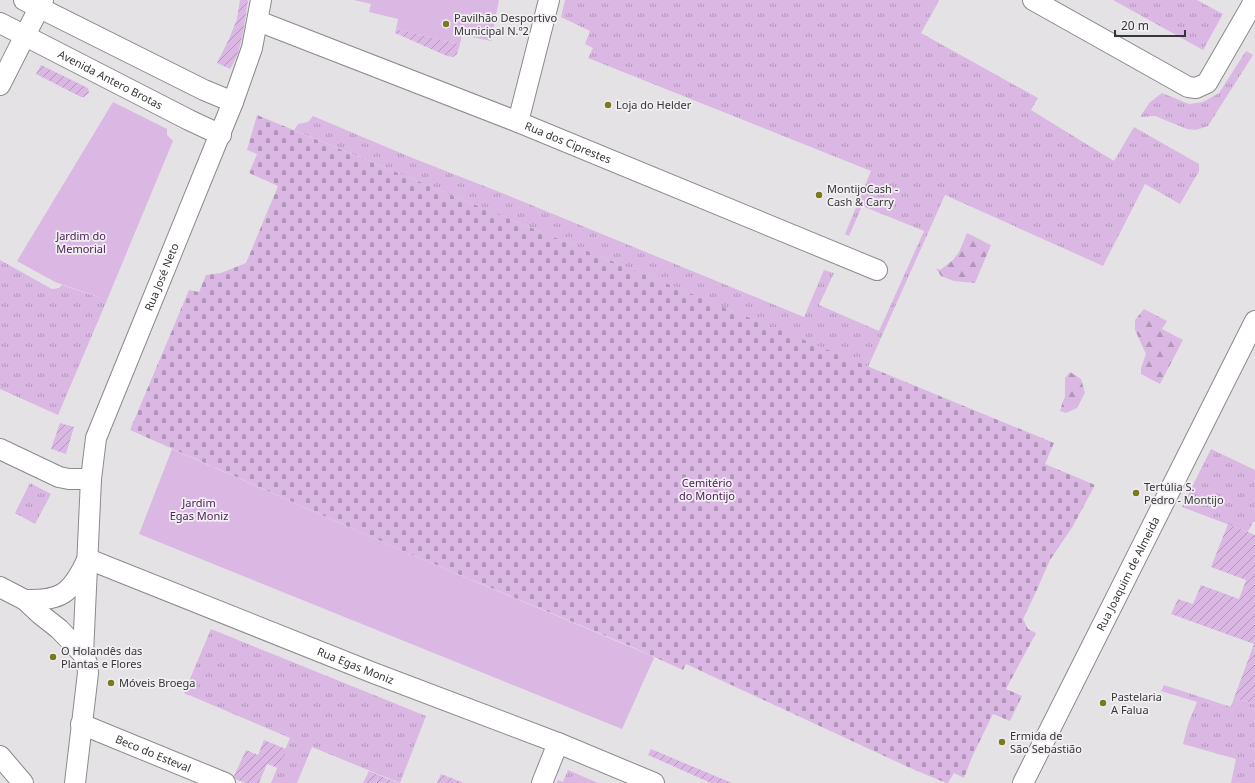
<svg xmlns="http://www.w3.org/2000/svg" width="1255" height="783" viewBox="0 0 1255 783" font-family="'Noto Sans',sans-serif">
	<defs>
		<pattern id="grass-tufts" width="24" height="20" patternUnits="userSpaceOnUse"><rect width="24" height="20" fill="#dab8e3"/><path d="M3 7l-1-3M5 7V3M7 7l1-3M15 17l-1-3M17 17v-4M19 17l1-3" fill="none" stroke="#b296b9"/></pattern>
		<pattern id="forest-firs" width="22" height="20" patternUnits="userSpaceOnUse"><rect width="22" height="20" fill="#dab8e3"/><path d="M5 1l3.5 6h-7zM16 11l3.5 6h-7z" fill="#b296b9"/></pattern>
		<pattern id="cemetery-stones" width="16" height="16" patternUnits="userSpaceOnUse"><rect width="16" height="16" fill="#dab8e3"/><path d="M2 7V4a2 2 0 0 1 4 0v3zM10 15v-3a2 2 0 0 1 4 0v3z" fill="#b296b9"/></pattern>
		<pattern id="garden-furrows" width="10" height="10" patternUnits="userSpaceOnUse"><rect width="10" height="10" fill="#dab8e3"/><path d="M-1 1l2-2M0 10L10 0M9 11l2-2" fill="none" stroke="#b296b9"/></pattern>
	</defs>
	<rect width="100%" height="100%" fill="#e5e2e6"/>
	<!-- grass -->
	<path fill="url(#grass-tufts)" d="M565 0H938L939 1 921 33 1038 98 1031 110 1114 161 1134 127 1199 164V171L1180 204 1145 184 1103 266 945 195 868 367 294 130 298 124 308 122 313 116 410 157 507 195 804 317 824 270 834 273 819 305 879 331 924 231 862 206 849 236 845 234 871 171 588 58 593 48 585 44 590 31 561 17Z
		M1113 0H1197L1223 14 1203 50Z
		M1246 51 1253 55 1208 126 1196 130 1187 129 1155 116 1140 117 1150 102 1162 93 1189 104 1203 102 1219 93Z
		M0 260 52 289 59 288 62 285 107 300 58 415 0 389Z
		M1211 449 1255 470V522H1253L1248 532 1182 507Z
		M30 483 51 494 35 524 15 513Z
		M211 629 426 716 400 783 312 747 297 783H271L290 738 184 693Z
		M1164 685 1231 707 1234 698 1255 704V783H1231L1236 759 1183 744 1188 724 1197 702 1161 691Z
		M568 770 598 783H557L558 780 563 782Z"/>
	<!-- forest -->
	<path fill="url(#forest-firs)" d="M967 233 991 245 975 283 954 281 941 276 936 268 940 270 953 260 959 252Z
		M1144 309 1167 321 1162 329 1183 340 1160 384 1141 374V368L1146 354 1135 330V320Z
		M1070 372 1081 379 1085 393 1077 408 1066 413 1060 411 1063 401 1065 397V378Z"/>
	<!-- cemetery -->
	<path fill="url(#cemetery-stones)" d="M257 115 1054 443 1045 464 1095 485 1073 526 1050 560 1034 596 1023 619 1028 629 1036 633 1006 689 1022 696 1010 721 993 714 972 757 964 778 954 773 948 783H946L908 767 686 664 683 670 630 646 410 554 130 430 189 290 199 292 206 275 221 273 246 263 278 186 249 173 257 154 247 150Z"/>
	<!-- park -->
	<path fill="#dab8e3" d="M354 0H499L491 41 462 35 460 44 396 29 398 19 369 12 371 4Z
		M113 102 167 129V135L173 141 107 300 55 282 17 261Z
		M172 449 410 554 652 656 654 658 622 729 139 534Z"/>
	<!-- garden -->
	<path fill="url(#garden-furrows)" d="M240 0H248C245 20 242 53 230 69L217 63 229 39 237 19Z
		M396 29 460 44 457 54 453 57 447 56 395 33Z
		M41 65 88 88 89 93 84 97H81L36 74Z
		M60 423 74 427 66 454 51 449Z
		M1228 524 1255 535V704L1234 698 1254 644 1171 614 1178 599 1193 604 1201 585 1239 599 1246 580 1211 567Z
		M264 740 286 749 278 768 267 764 259 783H245L233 778 246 750 258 755Z
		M651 749 732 783H711L648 755Z
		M369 771 398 783H363Z
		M441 774 464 783H437Z"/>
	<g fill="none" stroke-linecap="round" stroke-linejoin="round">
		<!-- minor casing -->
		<g stroke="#8b898c" stroke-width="22">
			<g id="minor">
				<path d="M24 0 204 90 233 102"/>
				<path d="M1033 0 1188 87 1196 88 1207 83 1252 5 1253 0"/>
				<path id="s1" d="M258 21 518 122 877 270"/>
				<path id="s2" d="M0 23 189 120 221 135"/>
				<path d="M0 85 43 0"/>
				<path d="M518 122 549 0"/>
				<path d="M0 449 59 477 69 479H91"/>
				<path id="s3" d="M88 559 371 672 558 743 654 783"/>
				<path d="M0 587 25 600 40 614 59 629 83 654"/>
				<path d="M25 600C60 601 71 594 86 562"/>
				<path id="s4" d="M81 724 225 783"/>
				<path d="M0 756 23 783"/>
				<path id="s5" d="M75 783 88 673 87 663 83 654 91 479 96 438 233 102 252 48 261 0"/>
				<path d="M542 783 558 743"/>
				<path id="s6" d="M1023 783 1255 321"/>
			</g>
		</g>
		<!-- minor -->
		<use href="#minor" stroke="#fff" stroke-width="20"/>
	</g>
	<!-- markers -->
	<g fill="#7a7920" stroke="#f2eff3" stroke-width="1.5">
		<circle cx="446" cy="24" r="4"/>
		<circle cx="608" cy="105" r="4"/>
		<circle cx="819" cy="195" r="4"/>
		<circle cx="1136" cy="493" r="4"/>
		<circle cx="53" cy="657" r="4"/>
		<circle cx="111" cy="683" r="4"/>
		<circle cx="1103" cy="703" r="4"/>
		<circle cx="1002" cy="742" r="4"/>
	</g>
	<g text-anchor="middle" stroke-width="3.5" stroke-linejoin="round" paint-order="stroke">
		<!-- poi labels -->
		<g font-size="11" fill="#363537" stroke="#f2eff3" text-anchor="start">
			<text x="454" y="22">Pavilhão Desportivo<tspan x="454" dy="13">Municipal N.º2</tspan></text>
			<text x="616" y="109">Loja do Helder</text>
			<text x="827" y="193">MontijoCash -<tspan x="827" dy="13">Cash &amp; Carry</tspan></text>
			<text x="1144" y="491">Tertúlia S.<tspan x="1144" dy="13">Pedro - Montijo</tspan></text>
			<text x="61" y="655">O Holandês das<tspan x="61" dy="13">Plantas e Flores</tspan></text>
			<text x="119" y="687">Móveis Broega</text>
			<text x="1111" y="701">Pastelaria<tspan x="1111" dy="13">A Falua</tspan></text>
			<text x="1010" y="740">Ermida de<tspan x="1010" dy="13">São Sebastião</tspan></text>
		</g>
		<!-- street labels -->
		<g font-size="11" fill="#363537" stroke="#f2eff3">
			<text dy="4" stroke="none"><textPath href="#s2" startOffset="124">Avenida Antero Brotas</textPath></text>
			<text dy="4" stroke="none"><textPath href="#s1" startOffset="333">Rua dos Ciprestes</textPath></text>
			<text dy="4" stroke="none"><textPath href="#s5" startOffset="521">Rua José Neto</textPath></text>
			<text dy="4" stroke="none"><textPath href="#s6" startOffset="234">Rua Joaquim de Almeida</textPath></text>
			<text dy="4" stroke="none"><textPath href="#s3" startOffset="288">Rua Egas Moniz</textPath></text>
			<text dy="4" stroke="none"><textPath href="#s4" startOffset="78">Beco do Esteval</textPath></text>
		</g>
		<!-- park labels -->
		<g font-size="11" fill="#50215c" stroke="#f2eff3">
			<text x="81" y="240">Jardim do<tspan x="81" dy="13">Memorial</tspan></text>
			<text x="707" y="487">Cemitério<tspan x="707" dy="13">do Montijo</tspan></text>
			<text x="199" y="507">Jardim<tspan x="199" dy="13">Egas Moniz</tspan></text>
		</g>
	</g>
	<!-- scale -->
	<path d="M1115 30v6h70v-6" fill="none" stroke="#363537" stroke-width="2"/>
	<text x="1121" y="30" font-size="12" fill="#363537" stroke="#f2eff3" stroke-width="3" paint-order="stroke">20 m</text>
</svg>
